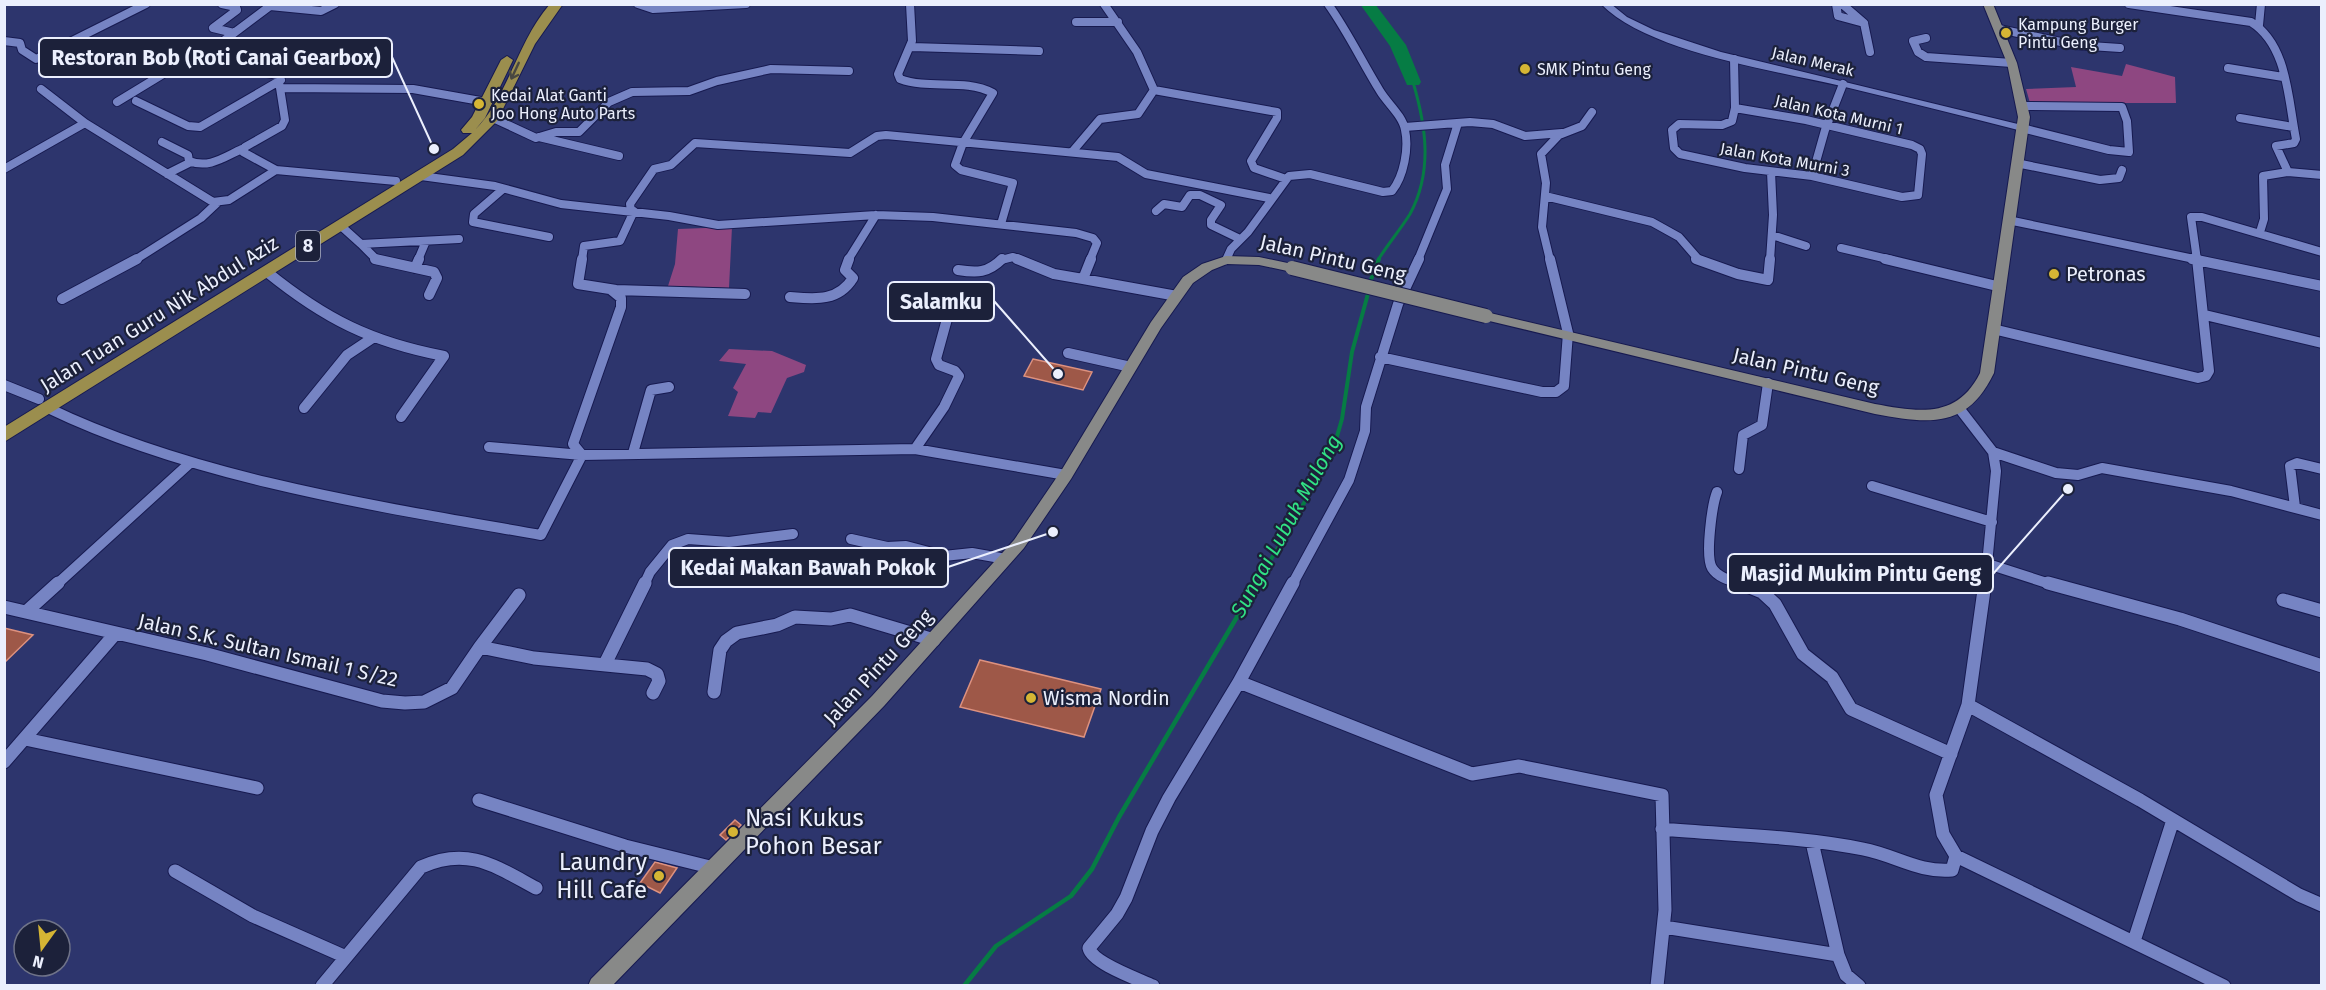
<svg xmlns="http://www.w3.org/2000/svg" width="2326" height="990" viewBox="0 0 2326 990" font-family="'Fira Sans',sans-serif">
	<rect width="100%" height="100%" fill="#2d356d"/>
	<!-- green -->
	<path fill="#8e4781" d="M2126 64 2175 77 2176 103H2030L2026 89 2076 87 2071 67 2122 76Z
		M732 227 729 288 668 286 675 264 678 229Z
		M729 349 772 351 806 365 804 372 787 378 771 413 758 412 755 418 728 416 738 392 733 388 746 364 719 361Z"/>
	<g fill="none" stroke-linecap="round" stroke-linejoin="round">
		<!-- stream-far2 -->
		<path stroke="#067c44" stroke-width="3" d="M1378 260C1388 244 1400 230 1410 214 1433 171 1426 126 1413 82"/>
		<!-- stream-far1 -->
		<path stroke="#067c44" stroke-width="4" d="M1370 282 1379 259
			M1256 585 1331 457 1342 419 1352 352 1369 290"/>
		<!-- stream -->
		<path stroke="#067c44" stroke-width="4.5" d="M964 986 996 946 1071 896 1092 869 1119 817 1257 583"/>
		<!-- river -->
		<path fill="#067c44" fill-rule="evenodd" d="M1360 4H1375L1406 45 1421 82 1419 85H1407L1390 46Z"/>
	</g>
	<!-- building -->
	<path fill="#9e5848" stroke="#dd917f" stroke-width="1.5" d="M1033 359 1092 372 1083 390 1024 376Z
		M4 628 33 635 4 663Z
		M980 660 1101 689 1084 737 960 707Z
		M735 820 741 825 726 840 720 835Z
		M655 862 677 868 660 893 640 883Z"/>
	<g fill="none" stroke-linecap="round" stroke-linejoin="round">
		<!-- minor-far2 casing -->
		<g stroke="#171a50" stroke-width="10">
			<path id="minor-far2" d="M222 4 236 7 237 10 213 28 234 33 210 51 251 70 278 75 285 120 282 126 245 147 243 152 276 170 396 181
				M638 4 653 9 746 4
				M910 4 912 41 898 74 900 79C930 90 964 78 993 93L963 143 955 165 961 170 1013 183 1001 224
				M1104 4 1137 52 1154 90 1277 112V118L1251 161 1254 168 1286 179
				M1836 4 1838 16 1864 23 1870 52
				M1842 4 1864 23
				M2129 4 2251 22C2288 45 2288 100 2296 139L2294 143 2276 146 2288 172 2263 176 2264 219 2260 232
				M270 6 321 11 335 4
				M1076 22H1118
				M2259 25 2261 4
				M1999 29 2075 45 2120 48
				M234 33 270 6 269 4
				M1926 38 1913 41 1918 52 1926 57 2012 63
				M4 41 20 43 22 50 36 59 146 4
				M912 47 1039 51
				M1734 59 1735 108
				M2228 68 2283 77
				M282 88 413 89 486 102
				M41 89 85 123
				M136 101 188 126 200 127 281 80
				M117 102 196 54 210 51
				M1735 108 1806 120 1912 145 1920 149 1922 154 1918 195 1902 197 1812 176 1745 168 1680 154 1674 148 1672 130 1679 124 1722 125 1732 121Z
				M493 118 536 138 556 132H579L609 102 632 92 689 91 717 81 771 69 849 71
				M2240 118 2293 127
				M1405 127 1470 122 1493 124 1525 136 1562 133
				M2022 128 2109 150 2129 152 2127 121 2122 107 2023 106
				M539 137 619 156
				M162 142 188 155 189 161C209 169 224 157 242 149
				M1072 152 1100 119 1138 114 1154 90
				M2016 163 2100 180 2119 178 2122 170
				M4 169 85 123 213 202 229 200 276 170
				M2288 172 2322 175
				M167 174 191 162
				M421 176 495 186 561 204 669 216 718 225 876 215 933 217 1076 233 1093 238 1097 243 1090 260
				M1812 176 1825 130 1843 84
				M503 189 474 214 473 222 549 237
				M1545 196 1652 222 1679 237 1699 260
				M631 211 630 204 654 169 671 165 695 143 850 153 877 136 886 135 1118 157 1146 174 1269 198
				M1156 211 1164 204 1182 207 1190 195H1200L1221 205 1211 220V225L1240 239
				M2008 220 2199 260
				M341 226 361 244 459 239
				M1772 235 1806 246
				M361 244 377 260
				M1841 248 1892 260
				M135 260 201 218 217 203
				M418 260 426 241
				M582 260 584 246 620 241 634 211
				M848 260 876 215
				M1001 260 1013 257 1021 260
				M1226 260 1231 249 1248 232 1289 176 1310 174 1383 192 1392 191C1404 176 1409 148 1405 130 1403 116 1387 103 1380 91 1362 62 1348 32 1328 4
				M1418 260 1447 189 1445 165 1458 123
				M1550 260 1542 227 1546 183 1541 154 1559 135 1582 126 1592 112
				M1770 260 1773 215 1771 172
				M2197 260 2191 217H2202L2322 252"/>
		</g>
		<!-- minor-far1 casing -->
		<g stroke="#171a50" stroke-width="12">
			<path id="minor-far1" d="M375 259 434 272 437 278 429 295
				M582 259 578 284 616 290 745 294
				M1017 259 1054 274 1083 279
				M1091 259 1083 279 1177 296
				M1696 259 1738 274 1768 280 1770 259
				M1885 259 2001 287
				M2192 259 2322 286
				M415 268 419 259
				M958 270C977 273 988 273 1002 259
				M267 272C325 319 371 342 444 356L401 417
				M610 289 621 298V307L573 444 582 455 915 449 1066 475
				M790 297C815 299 838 302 853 278L845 270 849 259
				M62 299 137 259
				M2205 315 2322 343
				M1993 329 2198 378 2206 376 2209 371 2197 259
				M1068 353 1131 367
				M1380 357 1542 392H1556L1564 386 1568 333 1550 259
				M4 385 39 399
				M48 408C195 479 381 507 541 535L582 455 489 447
				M304 408 347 355 374 337
				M1959 408 1993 452 1996 471 1985 585
				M915 449 944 407 959 376 955 371 939 365 936 359 947 319 942 311 947 301
				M1993 452 2056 473 2078 475 2102 468 2231 491 2322 515
				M633 453 651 390 669 387
				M1739 469 1743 435 1762 425 1768 383
				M1872 486 1992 522
				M1717 492C1712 505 1705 556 1712 568 1719 579 1734 581 1745 585
				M2295 507 2290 466 2297 463 2322 469
				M851 539 887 547 906 546 944 556 972 553 1006 559
				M1988 564 2053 585
				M56 585 191 462
				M644 585 650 572 672 545 688 539 729 542 793 534
				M1292 585 1349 480 1365 431 1366 407 1398 304 1419 259"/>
		</g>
		<!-- minor casing -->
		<g stroke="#171a50" stroke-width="15">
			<path id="minor" d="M1740 583 1762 592 1775 604 1803 654 1832 677 1851 709 1951 754
				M2048 583 2180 619 2322 666
				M2283 600 2322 611
				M4 607 207 654 382 701 405 703 424 702 452 688 480 647 534 658 647 669 657 674 659 681 653 693
				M26 612 58 583
				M480 647 519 595
				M605 664 645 583
				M1239 682 1472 774 1519 766 1662 795 1665 910 1657 986
				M714 692 720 650 726 641 737 633 777 625 795 617 831 619 850 615 934 640
				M1968 705 2140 800 2299 895 2322 905
				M25 739 257 788
				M4 762 115 634
				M479 800 625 846 714 868
				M1662 829C1729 835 1798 836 1863 849 1895 855 1919 873 1952 870L1956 856 1943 834 1936 795 1968 705 1985 583
				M1812 842 1838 955 1846 975 1859 986
				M1956 856 2224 986
				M175 871 253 916 346 957
				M1664 927 1838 955
				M2134 941 2173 820
				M322 986 421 867C468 846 495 866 536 888
				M1153 986C1138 979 1092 963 1089 948L1117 914 1126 898 1152 831 1169 798 1239 682 1293 583"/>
		</g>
		<!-- tertiary casing -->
		<g stroke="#171a50" stroke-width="2">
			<path id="tertiary" d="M1601 4H1611L1627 17 1654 30 1721 52 2026 126 2027 128 2022 131C1963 116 1904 101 1845 87 1778 71 1649 53 1601 4Z"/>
		</g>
		<!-- secondary casing -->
		<g stroke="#171a50" stroke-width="2">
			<path id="secondary" d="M1983 4H1993L2017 63 2030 117 1994 373C1967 429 1930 424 1875 414L1481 319 1479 316 1481 313 1486 312 1875 404C1919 412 1957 419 1980 373L2018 117 2007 63Z
				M1226 256 1259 257 1297 265 1298 268 1292 272 1259 265 1227 264 1212 270 1193 283 1161 328 1071 479 1024 548 884 706 612 986H588L591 979 872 696 1014 540 1061 471 1151 322 1183 277 1202 264Z"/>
		</g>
		<!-- primary casing -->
		<g stroke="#171a50" stroke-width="2">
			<path id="primary" d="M550 4H563L535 44 497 121 463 155 4 442V427L453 149 472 133H463L461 130 472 117 501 60 507 56 513 60 485 118 475 130C508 97 517 42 550 4Z"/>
		</g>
		<!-- minor-far2 -->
		<use href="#minor-far2" stroke="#7684c3" stroke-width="8"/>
		<!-- minor-far1 -->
		<use href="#minor-far1" stroke="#7684c3" stroke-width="10"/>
		<!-- minor -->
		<use href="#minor" stroke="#7684c3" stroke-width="13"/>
		<!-- tertiary -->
		<use href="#tertiary" fill="#7684c3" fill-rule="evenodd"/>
		<!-- secondary -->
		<use href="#secondary" fill="#888988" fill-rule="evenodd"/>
		<!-- primary -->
		<use href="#primary" fill="#9b8e4e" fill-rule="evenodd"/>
		<!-- secondary-bridge casing -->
		<g stroke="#171a50" stroke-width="16" stroke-linecap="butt">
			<path id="secondary-bridge" d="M1292 268 1486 316"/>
		</g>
		<!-- secondary-bridge -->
		<use href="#secondary-bridge" stroke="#888988" stroke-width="14"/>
	</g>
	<!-- one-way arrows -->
	<defs><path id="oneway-shaft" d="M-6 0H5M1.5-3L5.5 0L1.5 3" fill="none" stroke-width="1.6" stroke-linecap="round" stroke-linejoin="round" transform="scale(1.5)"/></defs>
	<use stroke="#484741" href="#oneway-shaft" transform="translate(515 71) rotate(115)"/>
	<!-- markers -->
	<g fill="#d5b534" stroke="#1c213a" stroke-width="2">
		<circle cx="2006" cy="33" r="6"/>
		<circle cx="1525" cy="69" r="6"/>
		<circle cx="479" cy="104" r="6"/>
		<circle cx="2054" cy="274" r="6"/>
		<circle cx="1031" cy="698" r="6"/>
		<circle cx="733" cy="832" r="6"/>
		<circle cx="659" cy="876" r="6"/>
	</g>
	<g text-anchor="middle" stroke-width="4.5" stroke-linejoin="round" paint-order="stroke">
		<!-- far-poi labels -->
		<g font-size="16" fill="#ebeffd" stroke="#1c213a" text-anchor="start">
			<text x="2018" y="30">Kampung Burger<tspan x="2018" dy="18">Pintu Geng</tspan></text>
			<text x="1537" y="75">SMK Pintu Geng</text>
			<text x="491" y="101">Kedai Alat Ganti<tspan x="491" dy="18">Joo Hong Auto Parts</tspan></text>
		</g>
		<!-- far-street labels -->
		<g font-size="16" fill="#ebeffd" stroke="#1c213a">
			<text transform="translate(1813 61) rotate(13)" y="6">Jalan Merak</text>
			<text transform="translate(1839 114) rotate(13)" y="6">Jalan Kota Murni 1</text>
			<text transform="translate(1785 159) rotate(10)" y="6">Jalan Kota Murni 3</text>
		</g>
		<!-- shield labels -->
		<rect fill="#1c213a" stroke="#adb1c2" stroke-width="1.5" x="296" y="231" width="24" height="30" rx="4.5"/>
		<g font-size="18" font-weight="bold" fill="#ebeffd">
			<text x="308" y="252">8</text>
		</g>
		<!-- street labels -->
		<g font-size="20" fill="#ebeffd" stroke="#1c213a">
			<text transform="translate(1333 258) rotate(13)" y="7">Jalan Pintu Geng</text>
			<text transform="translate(159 314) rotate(-32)" y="7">Jalan Tuan Guru Nik Abdul Aziz</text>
			<text transform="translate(1806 371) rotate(13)" y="7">Jalan Pintu Geng</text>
			<text transform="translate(268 650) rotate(13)" y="7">Jalan S.K. Sultan Ismail 1 S/22</text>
			<text transform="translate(878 667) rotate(-47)" y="7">Jalan Pintu Geng</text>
		</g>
		<!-- poi labels -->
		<g font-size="20" fill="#ebeffd" stroke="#1c213a" text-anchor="start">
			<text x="2066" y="281">Petronas</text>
			<text x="1043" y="705">Wisma Nordin</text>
		</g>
		<!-- water labels -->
		<g font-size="21" font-style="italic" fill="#31e285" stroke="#1c213a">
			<text transform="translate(1286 526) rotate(-61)" y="7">Sungai Lubuk Mulong</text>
		</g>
		<!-- near-poi labels -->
		<g font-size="24" fill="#ebeffd" stroke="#1c213a" text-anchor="start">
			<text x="745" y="826">Nasi Kukus<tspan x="745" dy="28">Pohon Besar</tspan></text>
			<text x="647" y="870" text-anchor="end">Laundry<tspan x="647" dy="28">Hill Cafe</tspan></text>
		</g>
	</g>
	<!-- callouts -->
	<path fill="none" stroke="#ebeffd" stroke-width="2" d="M434 149L392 57M1058 374L994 301M1053 532L948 567M2068 489L1993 574"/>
	<g fill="#ebeffd" stroke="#1c213a" stroke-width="2">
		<circle cx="434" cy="149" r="6"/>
		<circle cx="1058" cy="374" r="6"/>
		<circle cx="1053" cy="532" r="6"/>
		<circle cx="2068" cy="489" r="6"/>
	</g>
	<g fill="#1c213a" stroke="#ebeffd" stroke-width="2">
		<rect x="39" y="38" width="353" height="39" rx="6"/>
		<rect x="888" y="282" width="106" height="39" rx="6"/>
		<rect x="669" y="548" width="279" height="39" rx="6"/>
		<rect x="1728" y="554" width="265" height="39" rx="6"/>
	</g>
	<g font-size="21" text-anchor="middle" font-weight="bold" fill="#ebeffd">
		<text x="216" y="65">Restoran Bob (Roti Canai Gearbox)</text>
		<text x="941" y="309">Salamku</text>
		<text x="808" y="575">Kedai Makan Bawah Pokok</text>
		<text x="1861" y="581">Masjid Mukim Pintu Geng</text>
	</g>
	<!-- border -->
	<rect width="2326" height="990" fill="none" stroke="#ebeffd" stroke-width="12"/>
	<!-- north arrow -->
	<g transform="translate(42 948) rotate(195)"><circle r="28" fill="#1c213a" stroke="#6f7388" stroke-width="1.5"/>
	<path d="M0-4.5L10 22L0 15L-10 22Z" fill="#d5b534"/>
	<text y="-9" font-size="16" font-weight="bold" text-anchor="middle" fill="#ebeffd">N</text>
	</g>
</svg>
